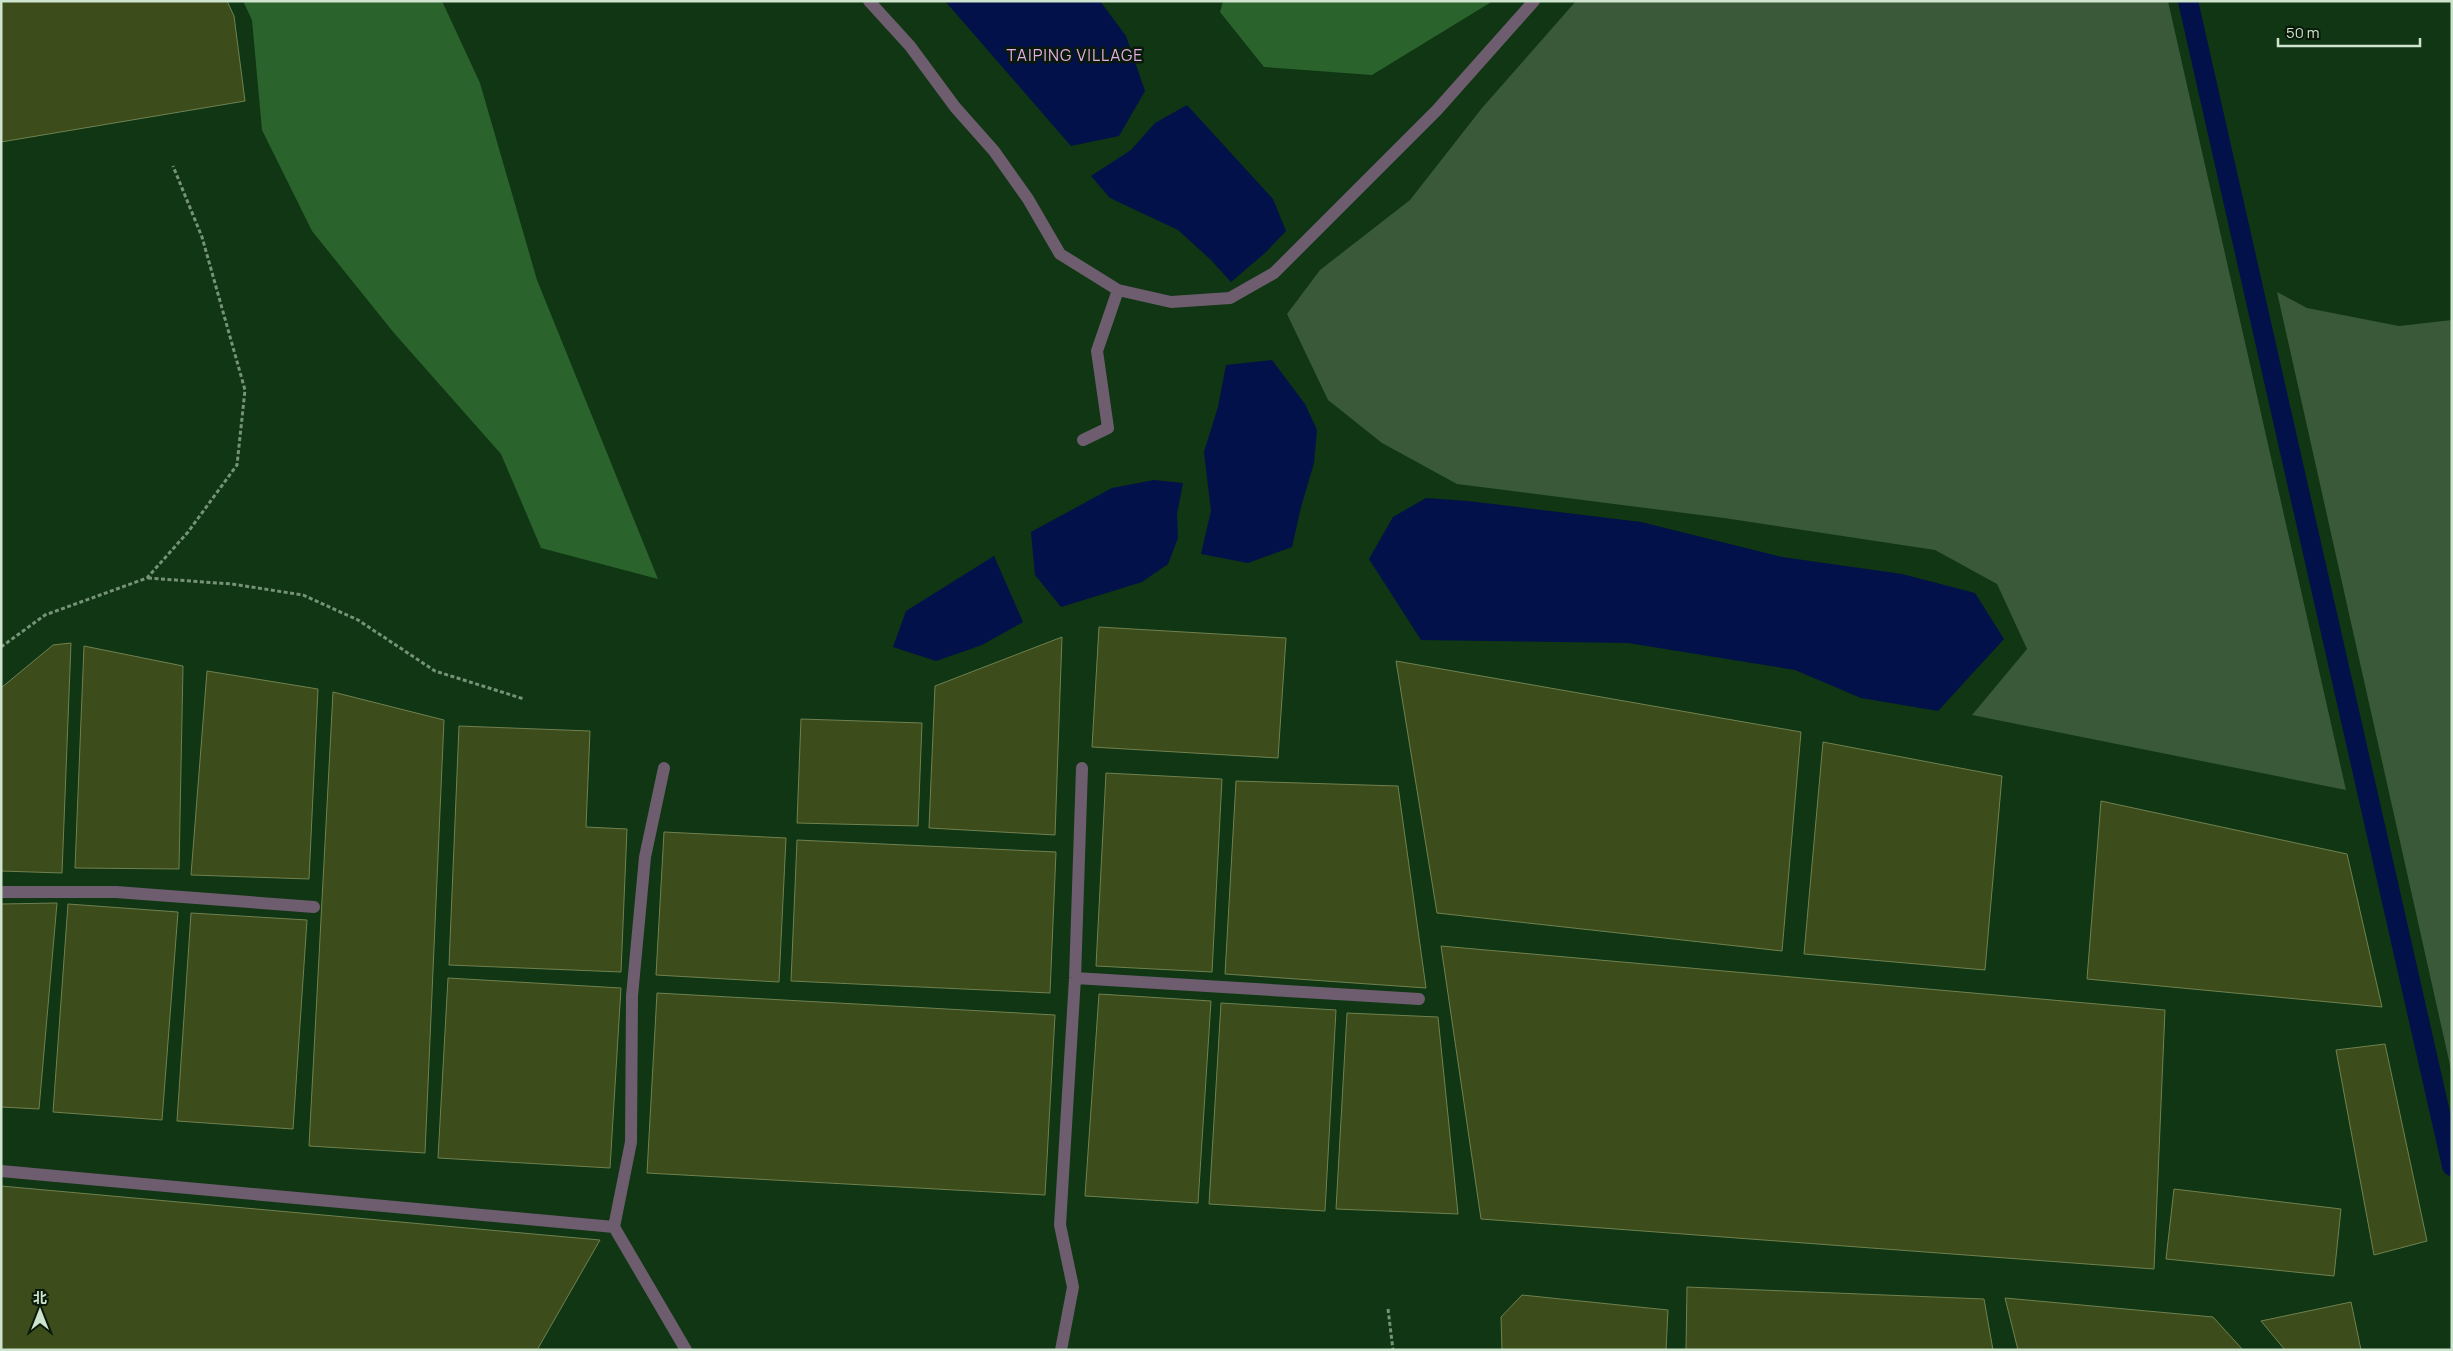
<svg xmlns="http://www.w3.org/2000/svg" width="2453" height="1351" viewBox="0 0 2453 1351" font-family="Manrope,'Noto Sans SC',sans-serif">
	<rect width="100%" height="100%" fill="#103613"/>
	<!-- green -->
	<path fill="#395939" d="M1576 1H2168L2346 790 1972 715 2027 649 1997 584 1935 550 1724 518 1457 484 1382 443 1328 400 1287 314 1320 270 1410 200 1482 108Z
		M2277 292 2307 308 2399 326 2452 320V1074Z"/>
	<!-- forest -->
	<path fill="#2a632c" d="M243 1H442L480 83 537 280 658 579 541 548 501 454 394 333 312 231 262 130 252 20Z
		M1223 1H1493L1372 75 1264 67 1220 12Z"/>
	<!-- water -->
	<path fill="#021149" d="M945 1H1100L1126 36 1145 91 1119 136 1071 146Z
		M1187 105 1273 199 1286 231 1265 253 1231 282 1211 260 1178 230 1110 198 1091 176 1131 150 1155 123Z
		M1272 360 1305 404 1317 430 1314 463 1301 507 1292 547 1248 563 1201 554 1211 511 1204 452 1218 407 1226 365Z
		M1154 480 1183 483 1177 514 1178 538 1168 564 1142 582 1061 607 1035 575 1031 532 1112 488Z
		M1426 498 1468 501 1641 522 1782 557 1902 574 1975 593 2004 639 1938 711 1861 698 1795 670 1628 643 1421 640 1369 559 1393 517Z
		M994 556 1023 622 982 645 936 661 893 647 906 611Z"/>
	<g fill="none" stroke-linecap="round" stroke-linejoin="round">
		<!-- canal -->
		<path stroke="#021149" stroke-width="20" d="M2188 1 2452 1166"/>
	</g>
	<!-- building -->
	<path fill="#3c4c1b" stroke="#708150" d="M1 1H227L234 16 245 101 1 142Z
		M1099 627 1286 638 1278 758 1092 747Z
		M1062 637 1055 835 929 828 935 686Z
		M71 643 62 873 1 871V688L53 645Z
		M84 646 183 666 179 869 75 868Z
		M1396 661 1801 732 1782 951 1437 913Z
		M207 671 318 689 309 879 191 875Z
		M333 692 444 720 425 1153 309 1146Z
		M801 719 922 723 918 826 797 823Z
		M459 726 590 731 586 827 627 829 621 972 449 965Z
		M1823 742 2002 776 1985 970 1804 954Z
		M1106 773 1222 779 1212 972 1096 966Z
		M1236 781 1398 786 1426 988 1225 974Z
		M2101 801 2347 854 2382 1007 2087 979Z
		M664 832 786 838 779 982 656 975Z
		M797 840 1056 852 1050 993 791 981Z
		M57 903 39 1109 1 1107V904Z
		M68 904 178 912 162 1120 53 1112Z
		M191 913 307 920 293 1129 177 1121Z
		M1441 946 2165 1010 2154 1269 1481 1219Z
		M448 978 621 988 610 1168 438 1158Z
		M657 993 1055 1015 1045 1195 647 1173Z
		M1099 994 1211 1001 1198 1203 1085 1196Z
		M1221 1003 1336 1010 1325 1211 1209 1204Z
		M1347 1013 1438 1017 1458 1214 1336 1209Z
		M2385 1044 2427 1241 2374 1255 2336 1050Z
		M1 1186 600 1240 537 1350H1Z
		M2174 1189 2341 1209 2334 1276 2166 1259Z
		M1687 1287 1984 1299 1993 1350H1686Z
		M1522 1295 1668 1310 1666 1350H1502L1501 1317Z
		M2005 1298 2213 1317 2243 1350H2018Z
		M2351 1302 2361 1350H2285L2261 1321Z"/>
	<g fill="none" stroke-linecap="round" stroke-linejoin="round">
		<!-- path -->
		<path stroke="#769377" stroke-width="3" stroke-dasharray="4 2.5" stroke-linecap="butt" d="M148 578 232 584 303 595 358 620 435 671 524 699
			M1 647 45 615 147 578 188 532 237 465 245 390 202 237 173 166
			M1388 1309 1393 1350"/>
		<!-- minor -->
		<path stroke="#6d5d6e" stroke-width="12" d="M869 1 910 46 955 107 994 151 1028 199 1060 254 1118 290 1171 302 1230 298 1274 273 1437 110 1534 1
			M1083 440 1108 428 1097 351 1118 290
			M1 892H116L314 907
			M1075 978 1419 999
			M1 1171 614 1227 686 1350
			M614 1227 631 1142 632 996 645 857 664 768
			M1061 1350 1073 1287 1060 1225 1075 978 1082 768"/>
	</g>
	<g text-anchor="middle" stroke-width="5" stroke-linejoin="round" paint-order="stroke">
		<!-- quarter labels -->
		<g font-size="16" letter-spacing="1" fill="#e5aee8" stroke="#0a1a0a">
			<text x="1075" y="61">TAIPING VILLAGE</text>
		</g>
	</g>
	<!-- border -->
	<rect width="2453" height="1351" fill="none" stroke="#cfe4ce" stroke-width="5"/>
	<!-- north arrow -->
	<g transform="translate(40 1311)" stroke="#0a1a0a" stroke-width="4" paint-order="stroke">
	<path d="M0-4L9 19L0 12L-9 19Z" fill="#cfe4ce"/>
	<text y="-8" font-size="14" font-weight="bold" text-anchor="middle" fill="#cfe4ce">北</text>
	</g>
	<!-- scale -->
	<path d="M2278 38v8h142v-8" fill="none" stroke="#cfe4ce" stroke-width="2.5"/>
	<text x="2286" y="38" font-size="15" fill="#cfe4ce" stroke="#0a1a0a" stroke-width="4" paint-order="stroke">50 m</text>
</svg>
